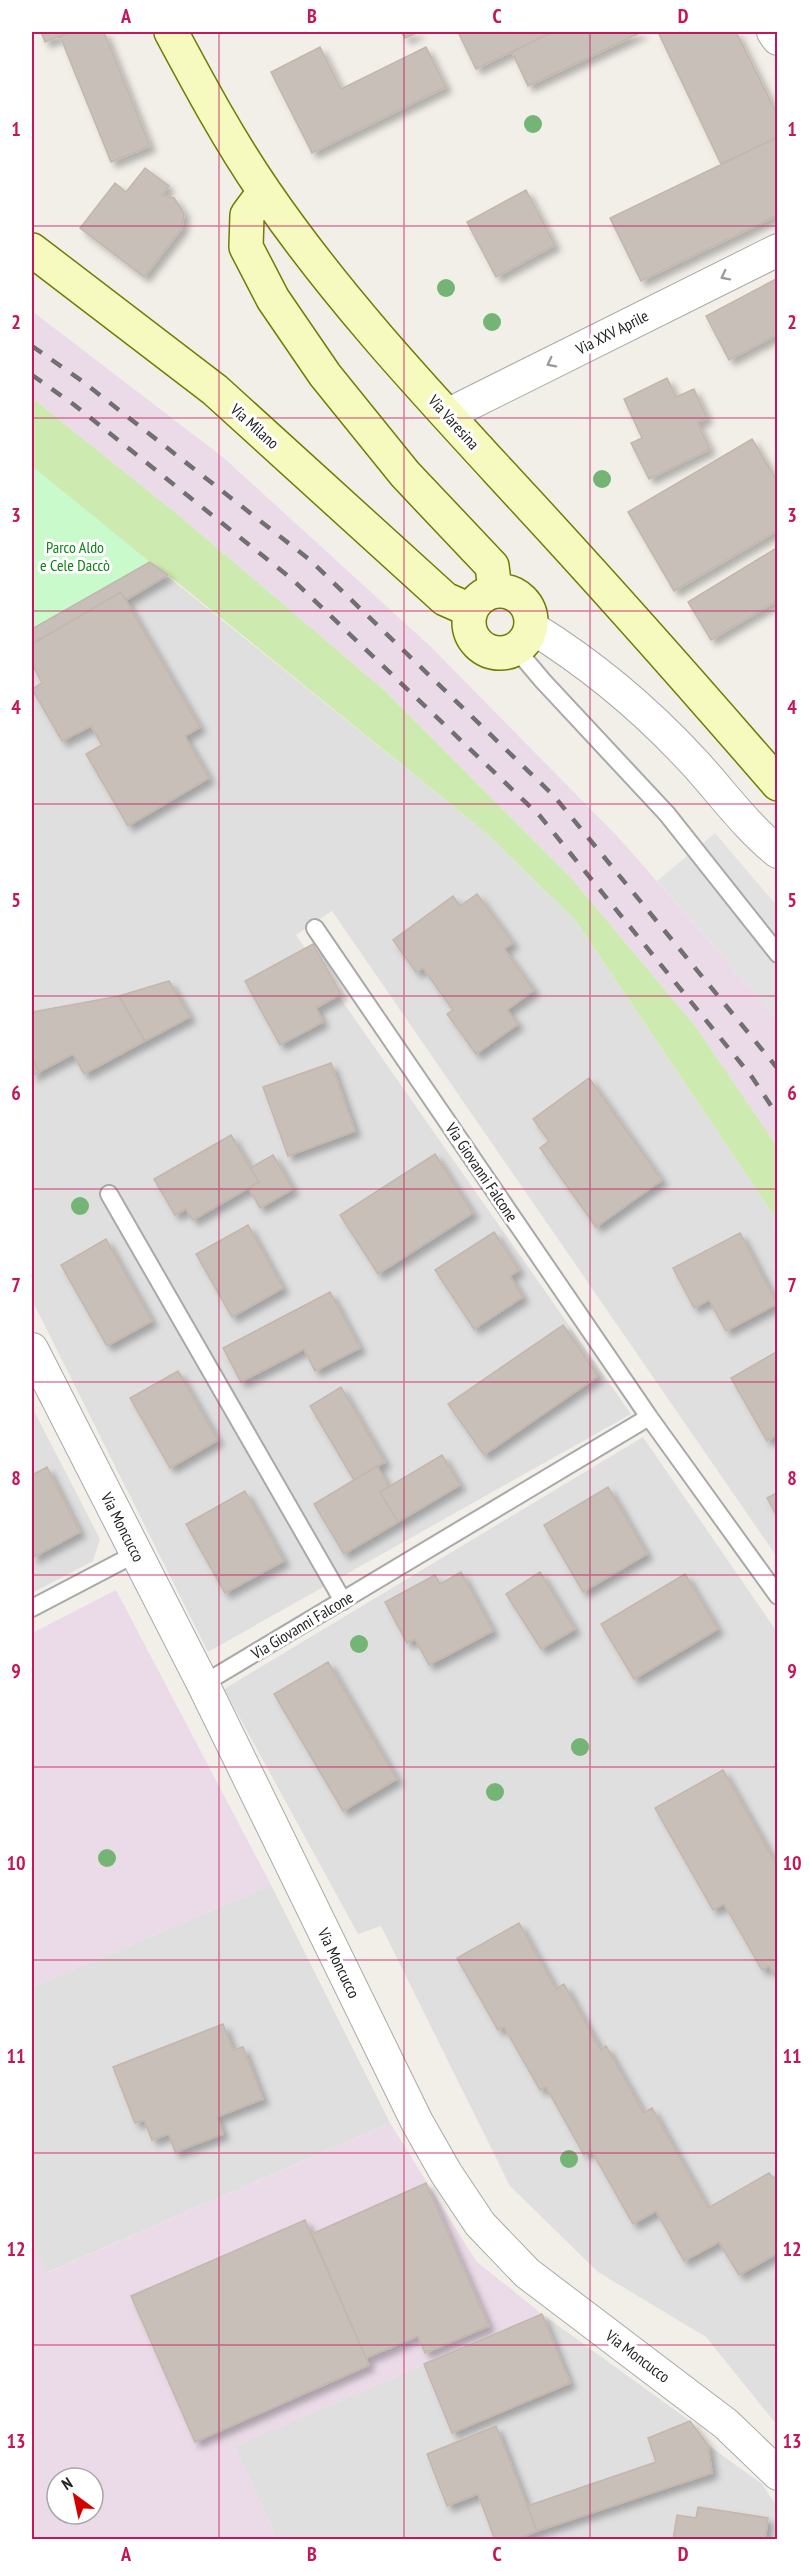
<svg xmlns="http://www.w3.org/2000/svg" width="809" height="2571" viewBox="0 0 809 2571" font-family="'PT Sans Narrow',sans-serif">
	<defs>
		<filter id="shadow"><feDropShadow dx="5.5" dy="5.5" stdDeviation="3" flood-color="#0004"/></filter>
	</defs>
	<rect width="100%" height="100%" fill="#f2efe9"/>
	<!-- residential -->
	<path fill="#e0dfdf" d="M150 562 485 832 576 921 777 1220V1557L332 911 296 935 631 1414 208 1652 32 1300V629Z
		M32 1407 100 1539 93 1561 32 1593Z
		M643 1437 777 1632V2425L706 2337 598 2272 510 2186 381 1926 358 1934 224 1689Z
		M271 1885 390 2123 46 2273 32 2241V1987Z
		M542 2314 690 2421 708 2445 762 2484 777 2507V2539H277L235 2446Z"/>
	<!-- industrial -->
	<path fill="#ebdbe8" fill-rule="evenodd" d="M32 311 224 458 430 646 618 837 777 1018V1146L696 1027 572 879 384 690 182 518 32 398Z
		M116 1590 271 1885 32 1987V1633Z
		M390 2123 476 2261 542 2314 235 2446 277 2539H32V2241L47 2273ZM57 2478H93V2514H57Z"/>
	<!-- grass -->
	<path fill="#cdebb0" d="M32 398 182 518 384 690 572 879 696 1027 777 1146V1220L576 921 485 832 168 575 150 562 32 629Z"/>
	<!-- park -->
	<path fill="#c8facc" d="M32 466 150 562 32 629Z"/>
	<!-- parking -->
	<path fill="#e2e2e2" d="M715 833 777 906V1018L657 881Z"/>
	<!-- building -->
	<path fill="#c7bfb8" stroke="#c4b6ab" stroke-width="1.5" filter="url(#shadow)" d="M41 32H71L45 42Z
		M71 32H104L150 146 111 162 60 36Z
		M401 32H419L405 38Z
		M458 32H549L550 33 476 69Z
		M553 32H642L528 86 512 52Z
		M658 32H736L778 116V137L721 164Z
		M320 47 341 89 426 47 446 87 312 153 271 72Z
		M778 137V215L641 281 610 218Z
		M145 168 169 186 162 195 174 198 184 213 182 228 144 277 80 228 115 183 126 192Z
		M526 190 555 245 496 277 467 222Z
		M778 278V334L729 360 706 316Z
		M667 378 676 397 694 389 707 418 697 422 710 449 649 479 631 443 642 438 624 399Z
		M752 439 778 482V530L674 591 628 512Z
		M778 547V600L711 640 688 602Z
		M150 562 168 575 126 600 121 592 32 644V629Z
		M121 592 200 727 185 736 209 778 128 826 86 754 102 745 91 726 62 741 32 689 42 683 32 664V644Z
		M477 894 513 943 504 949 534 990 507 1010 518 1024 476 1054 447 1014 453 1010 423 968 416 972 393 940 453 896 460 906Z
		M313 944 341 994 316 1008 323 1022 280 1045 245 981Z
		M169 981 190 1017 145 1041 119 996Z
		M119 996 145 1041 84 1074 73 1054 39 1072 32 1058V1012Z
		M32 1058 39 1072 32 1076Z
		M331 1063 355 1131 288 1156 263 1087Z
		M589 1078 662 1180 596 1227 540 1148 549 1141 533 1119Z
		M231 1135 259 1182 193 1220 186 1209 175 1215 154 1179Z
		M435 1154 473 1213 378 1274 340 1215Z
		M273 1155 293 1189 260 1208 249 1188 259 1182 250 1168Z
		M248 1225 283 1288 232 1317 196 1254Z
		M494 1232 519 1270 510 1276 523 1297 474 1329 435 1270Z
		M740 1233 777 1304 726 1331 709 1300 694 1308 673 1268Z
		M106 1239 152 1321 107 1346 61 1265Z
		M330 1292 360 1348 315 1371 304 1349 241 1382 223 1348Z
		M563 1325 598 1376 484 1455 448 1404Z
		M778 1351V1434L767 1441 731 1378Z
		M178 1371 218 1440 170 1468 130 1398Z
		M341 1387 385 1462 354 1480 310 1406Z
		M442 1455 460 1485 398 1522 380 1492Z
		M377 1466 389 1487 380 1492 398 1522 344 1554 314 1504Z
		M47 1467 80 1532 32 1558V1475Z
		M608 1487 647 1554 583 1592 544 1525Z
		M245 1491 284 1561 225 1593 186 1524Z
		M778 1492V1518L767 1498Z
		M461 1572 493 1631 429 1665 415 1639 407 1643 385 1602 435 1575 440 1584Z
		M540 1572 575 1629 541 1649 506 1594Z
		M685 1574 718 1629 634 1679 601 1624Z
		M328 1662 397 1779 343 1811 274 1694Z
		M723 1770 778 1867V1981L769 1966 762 1970 724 1904 713 1910 655 1808Z
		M519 1923 556 1989 564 1984 601 2050 606 2046 644 2113 652 2108 708 2208 769 2173 773 2178 778 2175V2253L739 2275 719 2242 684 2261 656 2211 633 2224 591 2150 584 2155 546 2087 540 2090 504 2027 498 2030 457 1958Z
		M223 2024 233 2050 243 2047 263 2099 217 2117 223 2134 175 2152 169 2134 152 2140 144 2120 135 2123 113 2067Z
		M426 2183 489 2326 425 2353 418 2336 366 2358 312 2234Z
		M305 2220 369 2365 195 2442 131 2296Z
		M542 2314 570 2383 452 2433 424 2364Z
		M690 2421 708 2445 712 2473 537 2531 527 2506 656 2462 648 2438Z
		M496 2426 537 2531 516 2540H495L478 2494 447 2506 427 2454Z
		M698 2507 768 2518 765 2540H673L677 2515 696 2518Z"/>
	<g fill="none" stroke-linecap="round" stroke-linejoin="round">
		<!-- lane casing -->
		<g stroke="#a9a9a9" stroke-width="20">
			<path id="lane" d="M516 649 543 681 667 814 778 954
				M315 928 649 1417 778 1596
				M109 1194 343 1601
				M32 1608 137 1553
				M203 1684 649 1417"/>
		</g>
		<!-- street casing -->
		<g stroke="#a9a9a9" stroke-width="34">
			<path id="street" d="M773 32 778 39
				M447 415 778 250
				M531 627C591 664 645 709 693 761 719 789 748 829 778 852
				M32 1349 203 1684 417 2122 446 2173 480 2224 527 2273 726 2424 778 2474"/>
		</g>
		<!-- secondary casing -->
		<g stroke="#707d05" stroke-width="36">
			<path id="secondary" d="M171 32C200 86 229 140 264 191 340 302 434 401 525 500 611 593 695 688 778 784
				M264 192 247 215 246 247 273 299 325 375 405 474 492 566 495 590
				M32 250 215 390 445 599 470 610
				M469 622a31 31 0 1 1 62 0a31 31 0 1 1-62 0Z"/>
		</g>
		<!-- lane -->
		<use href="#lane" stroke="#fff" stroke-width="16"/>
		<!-- street -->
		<use href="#street" stroke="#fff" stroke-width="32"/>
		<!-- secondary -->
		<use href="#secondary" stroke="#f7fabf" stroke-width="33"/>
		<!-- rail -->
		<path stroke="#707070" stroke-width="4.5" stroke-dasharray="12 12" stroke-linecap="butt" d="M32 346 82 381 310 560 554 796 778 1069
			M32 375 73 404 292 579 540 816 752 1077 778 1116"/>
	</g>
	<!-- trees -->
	<g fill="#74b475">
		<circle cx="533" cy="124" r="9"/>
		<circle cx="446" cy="288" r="9"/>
		<circle cx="492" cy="322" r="9"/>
		<circle cx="602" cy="479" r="9"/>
		<circle cx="80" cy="1206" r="9"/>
		<circle cx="359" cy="1644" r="9"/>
		<circle cx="580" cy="1747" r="9"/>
		<circle cx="495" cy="1792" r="9"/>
		<circle cx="107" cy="1858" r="9"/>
		<circle cx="569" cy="2159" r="9"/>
	</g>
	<!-- one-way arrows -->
	<defs><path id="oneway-chevron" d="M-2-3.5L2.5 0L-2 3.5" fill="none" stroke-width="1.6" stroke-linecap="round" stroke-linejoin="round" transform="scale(1.5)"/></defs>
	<g stroke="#9c9c9c">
		<use href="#oneway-chevron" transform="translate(725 276) rotate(153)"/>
		<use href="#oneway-chevron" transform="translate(551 363) rotate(153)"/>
	</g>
	<!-- grid -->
	<path fill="none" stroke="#c2185b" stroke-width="1.5" stroke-opacity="0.55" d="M219 32V2540M404 32V2540M590 32V2540M32 226H778M32 418H778M32 611H778M32 804H778M32 996H778M32 1189H778M32 1382H778M32 1575H778M32 1767H778M32 1960H778M32 2153H778M32 2345H778"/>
	<g text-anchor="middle" stroke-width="6" stroke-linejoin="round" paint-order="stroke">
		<!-- street labels -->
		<g font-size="16" fill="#222" stroke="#fff">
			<text transform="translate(612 332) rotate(-27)" y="6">Via XXV Aprile</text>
			<text transform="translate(454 422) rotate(48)" y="6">Via Varesina</text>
			<text transform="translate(255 426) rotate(42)" y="6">Via Milano</text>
			<text transform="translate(482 1172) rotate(56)" y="6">Via Giovanni Falcone</text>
			<text transform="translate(123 1527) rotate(63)" y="6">Via Moncucco</text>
			<text transform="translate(302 1625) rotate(-31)" y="6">Via Giovanni Falcone</text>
			<text transform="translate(339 1963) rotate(64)" y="6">Via Moncucco</text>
			<text transform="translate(638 2356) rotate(37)" y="6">Via Moncucco</text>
		</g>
		<!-- park labels -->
		<g font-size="16" fill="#0c8416" stroke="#fff">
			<text x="75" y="553">Parco Aldo<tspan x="75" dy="18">e Cele Daccò</tspan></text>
		</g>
	</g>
	<!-- border -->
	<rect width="809" height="2571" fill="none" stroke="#ffffff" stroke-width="66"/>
	<!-- north arrow -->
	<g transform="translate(75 2496) rotate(327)"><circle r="28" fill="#ffffff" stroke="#a7a7a7" stroke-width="1.5"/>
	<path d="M0-4.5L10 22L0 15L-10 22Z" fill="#d40000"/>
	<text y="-9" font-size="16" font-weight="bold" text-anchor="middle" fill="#222222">N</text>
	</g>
	<rect x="33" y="33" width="743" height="2505" fill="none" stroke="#c2185b" stroke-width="2"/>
	<g font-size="20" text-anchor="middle" font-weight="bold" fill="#c2185b">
		<text x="126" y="23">A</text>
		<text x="312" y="23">B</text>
		<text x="497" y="23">C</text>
		<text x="683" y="23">D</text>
		<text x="16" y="136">1</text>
		<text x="792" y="136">1</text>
		<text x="16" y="329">2</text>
		<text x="792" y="329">2</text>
		<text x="16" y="522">3</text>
		<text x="792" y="522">3</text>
		<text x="16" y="714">4</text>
		<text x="792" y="714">4</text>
		<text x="16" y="907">5</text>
		<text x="792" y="907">5</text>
		<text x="16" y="1100">6</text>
		<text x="792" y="1100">6</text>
		<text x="16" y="1292">7</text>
		<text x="792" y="1292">7</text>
		<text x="16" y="1485">8</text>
		<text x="792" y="1485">8</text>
		<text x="16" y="1678">9</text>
		<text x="792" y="1678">9</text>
		<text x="16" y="1870">10</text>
		<text x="792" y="1870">10</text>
		<text x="16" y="2063">11</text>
		<text x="792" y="2063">11</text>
		<text x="16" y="2256">12</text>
		<text x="792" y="2256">12</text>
		<text x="16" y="2448">13</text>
		<text x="792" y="2448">13</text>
		<text x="126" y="2561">A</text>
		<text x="312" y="2561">B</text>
		<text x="497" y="2561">C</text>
		<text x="683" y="2561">D</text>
	</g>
</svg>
